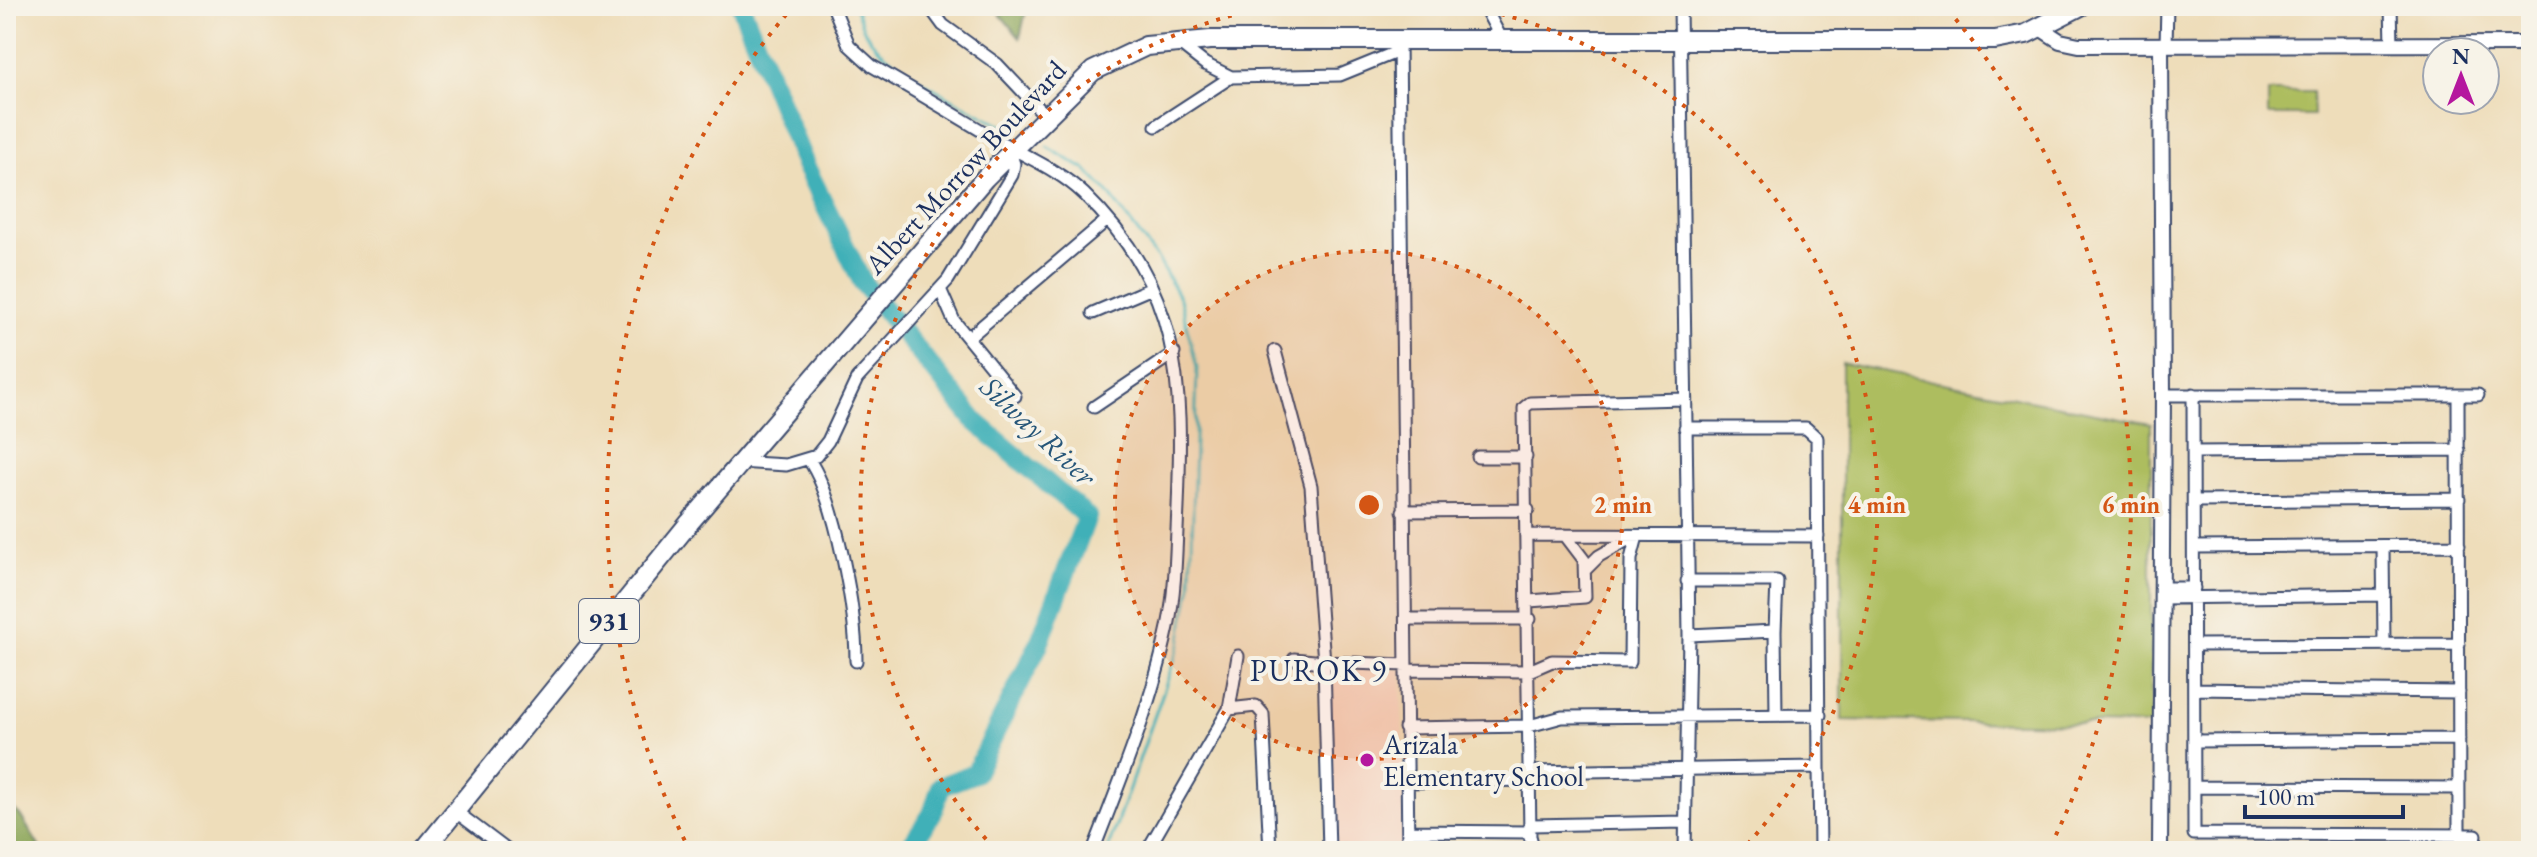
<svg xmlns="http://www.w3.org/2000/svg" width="2537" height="857" viewBox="0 0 2537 857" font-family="'EB Garamond',serif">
	<rect width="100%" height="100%" fill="#f7f3e8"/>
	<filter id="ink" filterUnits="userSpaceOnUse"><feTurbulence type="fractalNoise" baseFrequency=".0125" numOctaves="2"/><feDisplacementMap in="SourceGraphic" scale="16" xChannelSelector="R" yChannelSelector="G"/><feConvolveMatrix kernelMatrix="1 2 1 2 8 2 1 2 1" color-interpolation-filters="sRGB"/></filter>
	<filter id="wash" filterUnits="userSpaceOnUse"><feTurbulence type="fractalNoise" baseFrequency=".006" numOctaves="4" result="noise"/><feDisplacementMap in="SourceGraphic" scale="32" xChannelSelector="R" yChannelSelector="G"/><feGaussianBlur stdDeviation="1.8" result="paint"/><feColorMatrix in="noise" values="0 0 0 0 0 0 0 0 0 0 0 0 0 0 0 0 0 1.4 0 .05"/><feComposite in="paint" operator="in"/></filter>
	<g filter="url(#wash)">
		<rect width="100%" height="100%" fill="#eeddba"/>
		<!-- built -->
		<path fill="#f4d3c0" d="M1327 669H1401L1405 851H1333Z"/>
		<!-- green -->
		<path fill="#adbd5f" stroke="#64765e" stroke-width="2" d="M2268 92H2313L2314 115H2268Z
			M1842 363 2151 424V725L1842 720Z"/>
		<!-- forest -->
		<path fill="#8aa456" stroke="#526a5a" stroke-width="2" d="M993 6H1027L1020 38Z
			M6 802 20 815 42 851H6Z"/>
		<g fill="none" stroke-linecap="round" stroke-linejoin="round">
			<!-- stream -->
			<path stroke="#3fb0b8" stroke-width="3" d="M855 6C859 15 861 27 867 35 890 69 975 112 1013 130
				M1047 147 1086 170 1106 190 1158 259 1180 299 1197 368 1191 585 1180 644 1107 851"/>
			<!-- river -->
			<path stroke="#3fb0b8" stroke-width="20" d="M741 6 806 167 863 283 976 422 1087 517 1038 646 975 773 941 786 932 814 907 851"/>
		</g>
	</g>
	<g filter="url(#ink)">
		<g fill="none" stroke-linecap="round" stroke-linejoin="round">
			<!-- minor casing -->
			<g stroke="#3b496c" stroke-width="15">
				<path id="minor" d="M833 6 849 45 872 66C914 90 955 115 997 140 1026 157 1059 170 1084 194 1181 288 1183 381 1178 507 1176 547 1176 588 1168 627 1152 703 1121 779 1093 851
					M929 6 943 25 997 64 1046 116
					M1484 6 1502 40
					M1680 6 1689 635 1685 851
					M2391 6 2392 44
					M1399 40C1403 311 1406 581 1408 851
					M1177 42 1205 64 1231 77 1340 75 1399 51
					M2166 45 2167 6
					M1156 126 1231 77
					M940 289 954 321 1015 396
					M1093 313 1152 288
					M968 338 1107 220
					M1275 351 1311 486 1324 662 1406 665
					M2193 394 2194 834 2476 835
					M2163 395H2478
					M2458 395 2459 835
					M1094 407 1174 353
					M2194 452 2459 450
					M1478 457H1526
					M809 460C836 499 856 612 856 661
					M739 462 786 465 816 456 828 441 857 379 948 280 1012 175 1014 164 1010 152
					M2194 501 2459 499
					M1403 511 1528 510
					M1528 535 1818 536
					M2383 546 2384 645
					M2194 547 2459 545
					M1586 569 1599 556 1629 539
					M1687 581H1777L1775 631
					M2161 588H2194
					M2161 598 2384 595
					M1529 601 1585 597 1584 560 1565 535
					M1406 619H1530
					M1689 635 1775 631 1776 715
					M2194 645 2459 644
					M1294 659 1324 662 1329 851
					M1406 670 1529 671 1552 661 1630 662 1631 559 1637 536
					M2194 689 2459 692
					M1229 709 1238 656
					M1405 728 1529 726 1562 717 1820 715
					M2194 741 2459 739
					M1819 767 1820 851
					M1530 772 1819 767 1817 438 1806 428H1685
					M1406 782 1530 780
					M2194 787 2459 788
					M455 811 508 851
					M1531 825 1684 822
					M1408 831 1530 832
					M1147 851 1229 709 1256 706 1263 714 1270 851
					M1534 851 1530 836 1524 408 1530 403 1684 399"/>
			</g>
			<!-- tertiary casing -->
			<g stroke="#3b496c" stroke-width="18">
				<path id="tertiary" d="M2160 851 2163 395 2161 45"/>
			</g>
			<!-- secondary casing -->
			<g stroke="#3b496c" stroke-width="18">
				<path id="secondary" d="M2040 28 2060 41 2079 45 2531 44"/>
			</g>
			<!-- trunk casing -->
			<g stroke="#3b496c" stroke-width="22">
				<path id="trunk" d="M423 851 690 522 985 178 1093 71 1146 46 1210 40H1995L2026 34 2081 6"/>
			</g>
			<!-- minor -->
			<use href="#minor" stroke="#fff" stroke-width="11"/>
			<!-- tertiary -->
			<use href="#tertiary" stroke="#fff" stroke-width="14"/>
			<!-- secondary -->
			<use href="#secondary" stroke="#fff" stroke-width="14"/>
			<!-- trunk -->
			<use href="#trunk" stroke="#fff" stroke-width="18"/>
		</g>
	</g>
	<!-- distance rings -->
	<circle cx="1369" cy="505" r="254" fill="#d45514" fill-opacity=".12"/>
	<g fill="none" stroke="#d45514" stroke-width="4" stroke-dasharray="4 8">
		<circle cx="1369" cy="505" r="254"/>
		<path d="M994 848A508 508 0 0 1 1272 6M1466 6A508 508 0 0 1 1744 848"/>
		<path d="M690 851A762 762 0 0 1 790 10M1948 10A762 762 0 0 1 2048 851"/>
	</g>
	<!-- markers -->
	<circle fill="#b5179e" stroke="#f7f3e8" stroke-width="3" cx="1367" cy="760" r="8"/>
	<g text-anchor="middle" stroke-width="8" stroke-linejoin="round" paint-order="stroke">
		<!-- shield labels -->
		<rect fill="#f7f3e8" stroke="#5d6a87" stroke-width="2" x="579" y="599" width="60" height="44" rx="6"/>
		<g font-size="26" font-weight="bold" fill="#1b2f5e">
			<text x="609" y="630">931</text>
		</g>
		<!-- street labels -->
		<g font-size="28" fill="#1b2f5e" stroke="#f7f3e8">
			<text transform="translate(965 167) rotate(-47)" y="10">Albert Morrow Boulevard</text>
		</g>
		<!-- poi labels -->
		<g font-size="28" fill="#1b2f5e" stroke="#f7f3e8" text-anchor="start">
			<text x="1383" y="754">Arizala<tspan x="1383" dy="32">Elementary School</tspan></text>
		</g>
		<!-- water labels -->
		<g font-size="30" font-style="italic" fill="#265679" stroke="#f7f3e8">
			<text transform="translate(1038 431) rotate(43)" y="10">Silway River</text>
		</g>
		<!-- neighbourhood labels -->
		<g font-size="30" letter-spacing="2" fill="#1b2f5e" stroke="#f7f3e8">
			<text x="1319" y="681">PUROK 9</text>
		</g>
	</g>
	<circle cx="1369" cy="505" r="12" fill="#d45514" stroke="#f7f3e8" stroke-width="4"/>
	<g font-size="24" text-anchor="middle" font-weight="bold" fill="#d45514" stroke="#f7f3e8" stroke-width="8" stroke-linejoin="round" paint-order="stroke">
		<text x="1623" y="513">2 min</text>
		<text x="1877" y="513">4 min</text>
		<text x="2131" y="513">6 min</text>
	</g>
	<!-- margin -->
	<rect width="2537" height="857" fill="none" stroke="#f7f3e8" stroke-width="32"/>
	<!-- north arrow -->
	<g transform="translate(2461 76)"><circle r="38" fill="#f7f3e8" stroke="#9fa5b1" stroke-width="2"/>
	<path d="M0-6L14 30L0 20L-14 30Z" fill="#b5179e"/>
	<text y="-12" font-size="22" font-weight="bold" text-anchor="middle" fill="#1b2f5e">N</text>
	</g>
	<!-- scale -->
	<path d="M2245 805v12h158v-12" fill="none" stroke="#1b2f5e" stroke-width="4"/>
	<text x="2257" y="805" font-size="24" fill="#1b2f5e" stroke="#f7f3e8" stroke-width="6" paint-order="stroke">100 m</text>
</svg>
